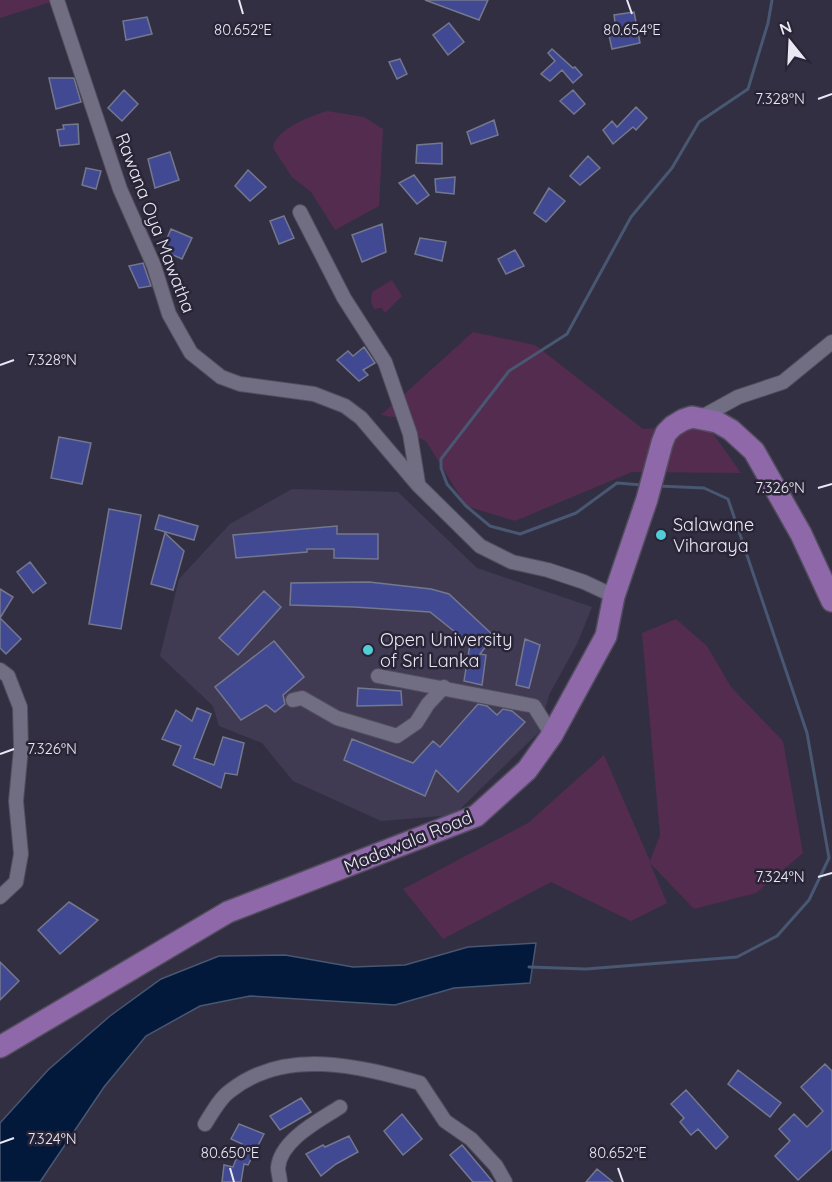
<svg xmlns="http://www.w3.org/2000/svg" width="832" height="1182" viewBox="0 0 832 1182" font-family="Quicksand,sans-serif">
	<rect width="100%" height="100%" fill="#332f42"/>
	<!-- built -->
	<path fill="#403b53" d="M292 489 398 492 477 568 592 607 577 644 549 695 539 732 454 815 381 821 293 781 262 743 219 726 213 706 160 656 179 579 230 524Z"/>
	<!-- green -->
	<path fill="#532c4f" d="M0 0H54V1L0 18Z
		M327 111 364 117 383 129 379 206 335 230 311 192 292 177 273 148C275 129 311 116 327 111Z
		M392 280 402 296 385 313 382 308 374 309 371 302 372 292Z
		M473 332 535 345 643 429 707 425 741 473 632 472 515 521 466 506 426 441 419 438 400 418 381 415Z
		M676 619 707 646 731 687 783 741 803 853 756 893 694 909 650 863 667 903 631 921 551 882 443 939 403 889 528 823 604 755 650 861 660 835 642 633Z"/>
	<!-- water -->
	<path fill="#03193b" stroke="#485772" stroke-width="1.5" d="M536 943 530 983 454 988 395 1005 250 996 200 1006 146 1036 104 1087 40 1182H0V1123L48 1070 110 1016 161 979 219 956 285 955 353 967 405 965 468 947Z"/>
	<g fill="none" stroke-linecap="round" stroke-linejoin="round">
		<!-- stream -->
		<path stroke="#485772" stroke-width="3" d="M642 485 617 483 576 513 520 534 490 526 466 506 447 484 441 468V459L509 371 567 334 631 217 672 168 699 122 748 89 768 23 772 0
			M529 967 586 969 737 957 777 936 809 900 829 858 807 733 728 499 704 488 658 486"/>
	</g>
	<!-- building -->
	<path fill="#424993" stroke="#74788d" stroke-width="1.5" d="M425 0H488L479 20Z
		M634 12 640 43 612 49 608 31 616 29 614 15Z
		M147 17 152 34 126 40 123 21Z
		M449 23 464 42 448 55 433 35Z
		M552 49 573 68 575 67 582 75 573 83 562 70 550 81 541 74 555 61 548 53Z
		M400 59 407 74 397 79 389 62Z
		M49 78H74L81 102 56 109Z
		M124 90 138 104 122 121 108 108Z
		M573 90 585 104 574 114 560 101Z
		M636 107 647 118 636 130 633 127 613 144 603 130 612 121 617 127Z
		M494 120 498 135 471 144 467 132Z
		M78 124 79 144 60 146 57 130 64 129 63 125Z
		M442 143V164L416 163 417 145Z
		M170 152 179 180 155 188 148 159Z
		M588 156 600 168 580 185 570 176Z
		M86 168 101 171 96 189 82 185Z
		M248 170 266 187 250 201 235 186Z
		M414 175 429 195 417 204 399 183Z
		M455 177 454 194 436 192 435 179Z
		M549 188 565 201 546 222 534 213Z
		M284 216 294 238 279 244 270 221Z
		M382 224 386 252 362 262 352 235Z
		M171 229 192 238 182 259 162 250Z
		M420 238 446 242 442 261 415 254Z
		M515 250 524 266 506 274 498 259Z
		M143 263 151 286 139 288 129 266Z
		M364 347 375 363 363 370 368 375 359 381 337 360 348 351 353 356Z
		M59 437 91 443 82 484 51 478Z
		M109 509 141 515 121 629 89 624Z
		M159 515 198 526 194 540 155 529Z
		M337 526V534H378V559L334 558V549H307V552L236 558 233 535Z
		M165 533 184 551 173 590 151 584Z
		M30 562 46 583 33 593 17 572Z
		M369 582 431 589 449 594 494 636 480 654 486 655 482 685 464 681 470 644 430 612 354 607 290 605 291 583Z
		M0 589 13 597 0 618 21 639 6 654 0 648Z
		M264 591 281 607 238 655 219 638Z
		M525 639 540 645 529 688 516 685Z
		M274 641 304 677 283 695 285 704 275 712 266 705 241 720 215 687Z
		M358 688 401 691 402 705 357 706Z
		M478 704 487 706 497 715 503 709 512 711 525 722 458 792 436 770 425 796 344 760 352 739 413 763 433 741 440 747Z
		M197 708 211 714 194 758 214 765 223 737 244 743 237 775 225 773 221 788 173 765 181 746 162 739 176 710 192 721Z
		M69 902 98 920 60 954 38 930Z
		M0 962 19 981 0 1000Z
		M825 1064 832 1071V1149L798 1180 775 1156 790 1141 779 1129 794 1114 807 1127 823 1111 801 1087Z
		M738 1070 781 1103 770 1117 728 1084Z
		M686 1090 728 1137 716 1149 698 1129 691 1135 680 1122 684 1118 671 1104Z
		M301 1098 311 1112 280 1130 270 1116Z
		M402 1114 422 1139 403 1155 384 1131Z
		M239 1124 264 1134 248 1165 244 1164 241 1182H222L224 1165 233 1167 242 1144 231 1139Z
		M349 1136 358 1152 336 1164 321 1176 306 1154 323 1145 325 1147Z
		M462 1145 493 1182H473L450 1155Z
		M597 1169 613 1182H586Z"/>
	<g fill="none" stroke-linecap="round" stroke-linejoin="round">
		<!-- street casing -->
		<g stroke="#514d5d" stroke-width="16">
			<path id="street" d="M57 0 120 189 154 266 169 314 191 353 221 377 240 384 314 394 345 406 361 418 418 485 480 546 512 562 548 570 584 582 614 596
				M300 212 344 298 385 362 410 434 418 483
				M700 418 738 397 783 382 832 342
				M0 670 8 676 20 707 21 748 16 801 21 854 16 882 0 897
				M378 676 534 706 552 735
				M293 700 302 698 337 718 397 736 416 723 428 704 444 687
				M205 1124C212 1113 220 1098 230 1091 285 1047 358 1066 420 1083L445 1121 471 1139 496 1166 505 1182
				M280 1182C280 1178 278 1172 278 1168 280 1140 320 1120 340 1107"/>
		</g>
		<!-- primary casing -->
		<g stroke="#514d5d" stroke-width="24">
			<path id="primary" d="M0 1047 228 912 476 816 527 770 552 735 606 636 614 596 647 499 662 443 666 433 673 426 683 420 692 417 717 422 731 430 754 451 801 534 832 601"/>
		</g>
		<!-- street -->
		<use href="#street" stroke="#716d82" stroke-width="14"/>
		<!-- primary -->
		<use href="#primary" stroke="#8f68aa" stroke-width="21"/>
	</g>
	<!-- ticks -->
	<path fill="none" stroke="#eae8f4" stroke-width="2" d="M239 0 243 14M627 0 632 14M818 99 832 94M0 365 14 360M818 488 832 484M0 754 14 749M818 877 832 873M0 1143 14 1138M230 1168 234 1182M618 1168 623 1182"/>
	<!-- markers -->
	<g fill="#52ccd6" stroke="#292537" stroke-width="2">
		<circle cx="661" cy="535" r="6"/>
		<circle cx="368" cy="650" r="6"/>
	</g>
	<g text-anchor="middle" stroke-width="5" stroke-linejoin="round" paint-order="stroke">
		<!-- street labels -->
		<g font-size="18" fill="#eae8f4" stroke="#292537">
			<text transform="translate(155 223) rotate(69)" y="6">Rawana Oya Mawatha</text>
			<text transform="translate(408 842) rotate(-22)" y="6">Madawala Road</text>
		</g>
		<!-- poi labels -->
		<g font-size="18" fill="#eae8f4" stroke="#292537" text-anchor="start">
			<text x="673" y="531">Salawane<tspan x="673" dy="21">Viharaya</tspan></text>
			<text x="380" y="646">Open University<tspan x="380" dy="21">of Sri Lanka</tspan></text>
		</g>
	</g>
	<g font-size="15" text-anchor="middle" fill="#eae8f4" stroke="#292537" stroke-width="5" stroke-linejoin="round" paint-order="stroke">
		<text x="243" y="35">80.652°E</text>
		<text x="632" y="35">80.654°E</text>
		<text x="780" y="104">7.328°N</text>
		<text x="52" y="365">7.328°N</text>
		<text x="780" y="493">7.326°N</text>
		<text x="52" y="754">7.326°N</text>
		<text x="780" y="882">7.324°N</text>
		<text x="52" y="1144">7.324°N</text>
		<text x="230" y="1158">80.650°E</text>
		<text x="618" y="1158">80.652°E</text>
	</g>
	<!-- north arrow -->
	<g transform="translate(790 42) rotate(342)" stroke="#292537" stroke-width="4.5" paint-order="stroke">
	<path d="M0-4.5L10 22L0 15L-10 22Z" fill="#eae8f4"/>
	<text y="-9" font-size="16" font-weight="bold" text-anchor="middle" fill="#eae8f4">N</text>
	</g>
</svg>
